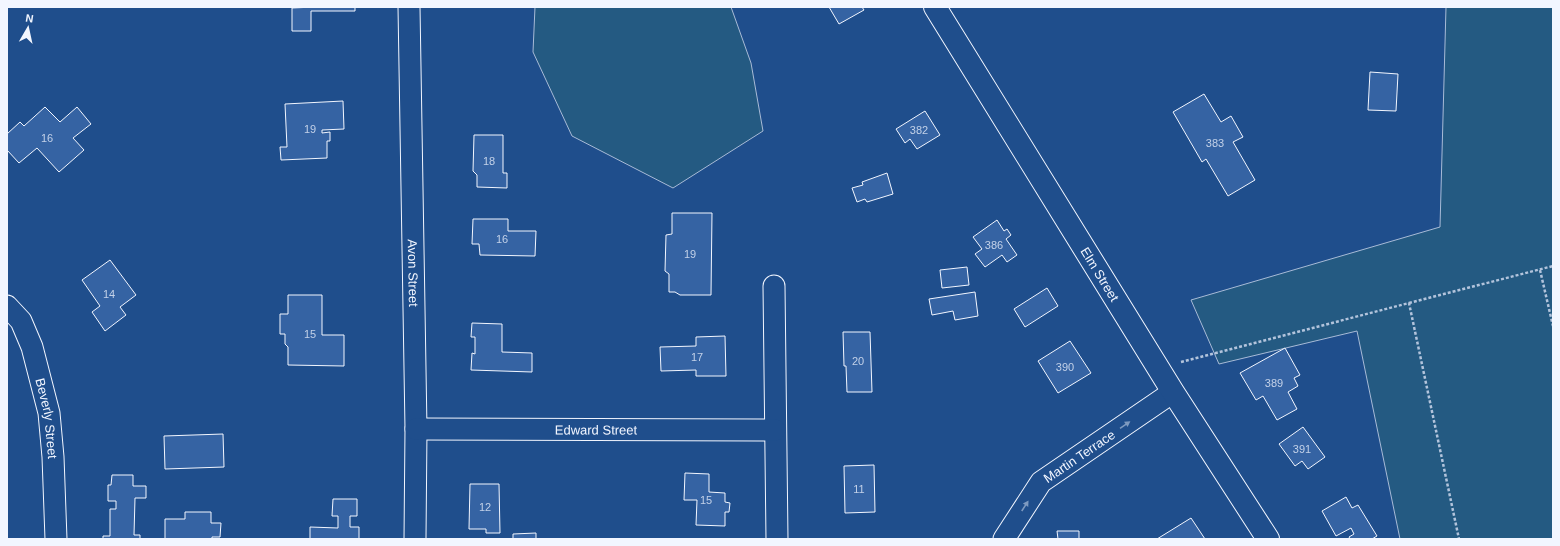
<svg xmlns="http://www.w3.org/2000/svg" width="1560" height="546" viewBox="0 0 1560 546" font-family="Helvetica,sans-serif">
	<rect width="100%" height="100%" fill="#1f4e8c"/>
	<!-- green -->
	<path fill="#245a82" stroke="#a8bbd7" d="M535 7H731L751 63 763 131 673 188 572 136 533 52Z
		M1446 7H1553V539H1400L1357 331 1219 364 1191 300 1440 227Z"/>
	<!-- building -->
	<path fill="#3563a3" stroke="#f2f6ff" d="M315 7H355V11H311V31H292V8Z
		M829 7H862L864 10 839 24Z
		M1370 72 1398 74 1396 111 1368 110Z
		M1204 94 1221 122 1231 116 1243 137 1233 142 1255 180 1228 196 1206 159 1202 162 1173 112Z
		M343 101 344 129 322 130V133L330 132V141H327V158L281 160 280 147H287L285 104Z
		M45 107 60 122 77 107 91 124 73 138 84 150 59 172 37 148 19 163 7 150V134L20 122 24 126Z
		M925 111 940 135 917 149 910 139 905 143 896 129Z
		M474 135H503V173H507V188L477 187V175L473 171Z
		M887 173 893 194 867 202 865 199 857 202 852 188 863 185 862 182Z
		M672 213H712L711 295H680L675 292H669V274L665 271 666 235 672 234Z
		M473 219H508V231H536L535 256 480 255 479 244H472Z
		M997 220 1004 231 1007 229 1011 235 1006 239 1017 255 1007 262 1002 255 985 267 975 254 982 249 973 237Z
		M110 260 136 295 120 307 126 315 105 331 92 312 100 306 82 280Z
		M967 267 969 285 942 288 940 270Z
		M1047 288 1058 306 1025 327 1014 309Z
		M975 292 978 316 955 320 953 311 932 315 929 299Z
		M288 295H322V335H344V366L288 365V347L285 344V334H280V314H288Z
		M472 323 502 324V352L532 353V372L471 370 472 353 475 354V337H471Z
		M843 332H870L872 392H847L846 366H844Z
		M725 336 726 376H696V370L661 371 660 347 696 346V337Z
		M1070 341 1091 373 1058 393 1038 361Z
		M1285 348 1300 375 1294 378 1298 386 1288 392 1297 409 1277 420 1263 396 1256 400 1240 373Z
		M1303 427 1325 457 1308 469 1302 461 1295 466 1279 444Z
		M223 434 224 467 165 469 164 436Z
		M874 465 875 512 845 513 844 466Z
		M685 473 709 474V492L725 493V502L730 503 729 512H725V526L696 525 697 500H684Z
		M112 475H133V486H146V498H135L134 535H140V539H103V536H110V509H116V501H108V485H111Z
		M470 484H499L500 533H486V529H469Z
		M1346 497 1352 508 1358 505 1377 536 1372 539H1350L1349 537 1354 534 1351 528 1336 536 1322 511Z
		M333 499H357V516H350V527H359V539H310V527L338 528V516H332Z
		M185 512H211V523H221L220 537H212V539H165V519H185Z
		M1191 518 1205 539H1157Z
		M1057 531H1079V539H1058Z
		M536 533V539H513V534Z"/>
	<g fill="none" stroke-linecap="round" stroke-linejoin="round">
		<!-- street casing -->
		<g stroke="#f2f6ff" stroke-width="23">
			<g id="street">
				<path id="s1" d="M409 7 416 429 415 539"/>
				<path d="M774 286 777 539"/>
				<path id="s2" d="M7 306 21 321 32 347 49 413 53 457 56 539"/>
				<path id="s3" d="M416 429 775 430"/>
				<path id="s4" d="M1004 539 1041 482 1173 392"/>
			</g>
		</g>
		<!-- secondary casing -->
		<g stroke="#f2f6ff" stroke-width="24">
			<g id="secondary">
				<path id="s5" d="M935 7 1173 392 1268 539"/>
			</g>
		</g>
		<!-- path -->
		<path stroke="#b3c4dc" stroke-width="2.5" stroke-dasharray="3 2" stroke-linecap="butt" d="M1540 270 1553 326
			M1409 303 1553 266
			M1181 362 1409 303 1459 539"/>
		<!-- street -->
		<use href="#street" stroke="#1f4e8c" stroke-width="21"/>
		<!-- secondary -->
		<use href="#secondary" stroke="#1f4e8c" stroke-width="22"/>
	</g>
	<!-- one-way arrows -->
	<defs><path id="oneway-solid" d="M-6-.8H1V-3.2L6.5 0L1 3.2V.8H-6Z"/></defs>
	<g fill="#7e9ac0">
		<use href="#oneway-solid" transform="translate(1125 425) rotate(-34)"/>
		<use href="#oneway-solid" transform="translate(1025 506) rotate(-57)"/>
	</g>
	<g text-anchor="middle" stroke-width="3" stroke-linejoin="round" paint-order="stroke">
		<!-- number labels -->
		<g font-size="11" fill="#c3d1e8">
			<text x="310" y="133">19</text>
			<text x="919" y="134">382</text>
			<text x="47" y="142">16</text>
			<text x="1215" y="147">383</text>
			<text x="489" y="165">18</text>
			<text x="502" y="243">16</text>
			<text x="994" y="249">386</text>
			<text x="690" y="258">19</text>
			<text x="109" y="298">14</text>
			<text x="310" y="338">15</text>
			<text x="697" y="361">17</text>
			<text x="858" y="365">20</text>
			<text x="1065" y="371">390</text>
			<text x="1274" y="387">389</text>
			<text x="1302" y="453">391</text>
			<text x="859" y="493">11</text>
			<text x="706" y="504">15</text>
			<text x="485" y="511">12</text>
		</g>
		<!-- street labels -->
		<g font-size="13" fill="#f2f6ff" stroke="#1f4e8c">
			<text dy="5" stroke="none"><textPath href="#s1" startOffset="266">Avon Street</textPath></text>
			<text dy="5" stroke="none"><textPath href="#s5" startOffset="314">Elm Street</textPath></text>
			<text dy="5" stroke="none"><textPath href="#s2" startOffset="122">Beverly Street</textPath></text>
			<text dy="5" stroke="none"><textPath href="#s3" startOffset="180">Edward Street</textPath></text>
			<text dy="5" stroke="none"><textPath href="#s4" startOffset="114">Martin Terrace</textPath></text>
		</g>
	</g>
	<!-- border -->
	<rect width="1560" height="546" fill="none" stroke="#f2f6ff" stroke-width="16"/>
	<!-- north arrow -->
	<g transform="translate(28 28) rotate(9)" stroke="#1f4e8c" stroke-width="3" paint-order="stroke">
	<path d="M0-3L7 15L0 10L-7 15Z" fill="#f2f6ff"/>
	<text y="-6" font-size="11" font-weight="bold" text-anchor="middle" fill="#f2f6ff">N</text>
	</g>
</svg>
